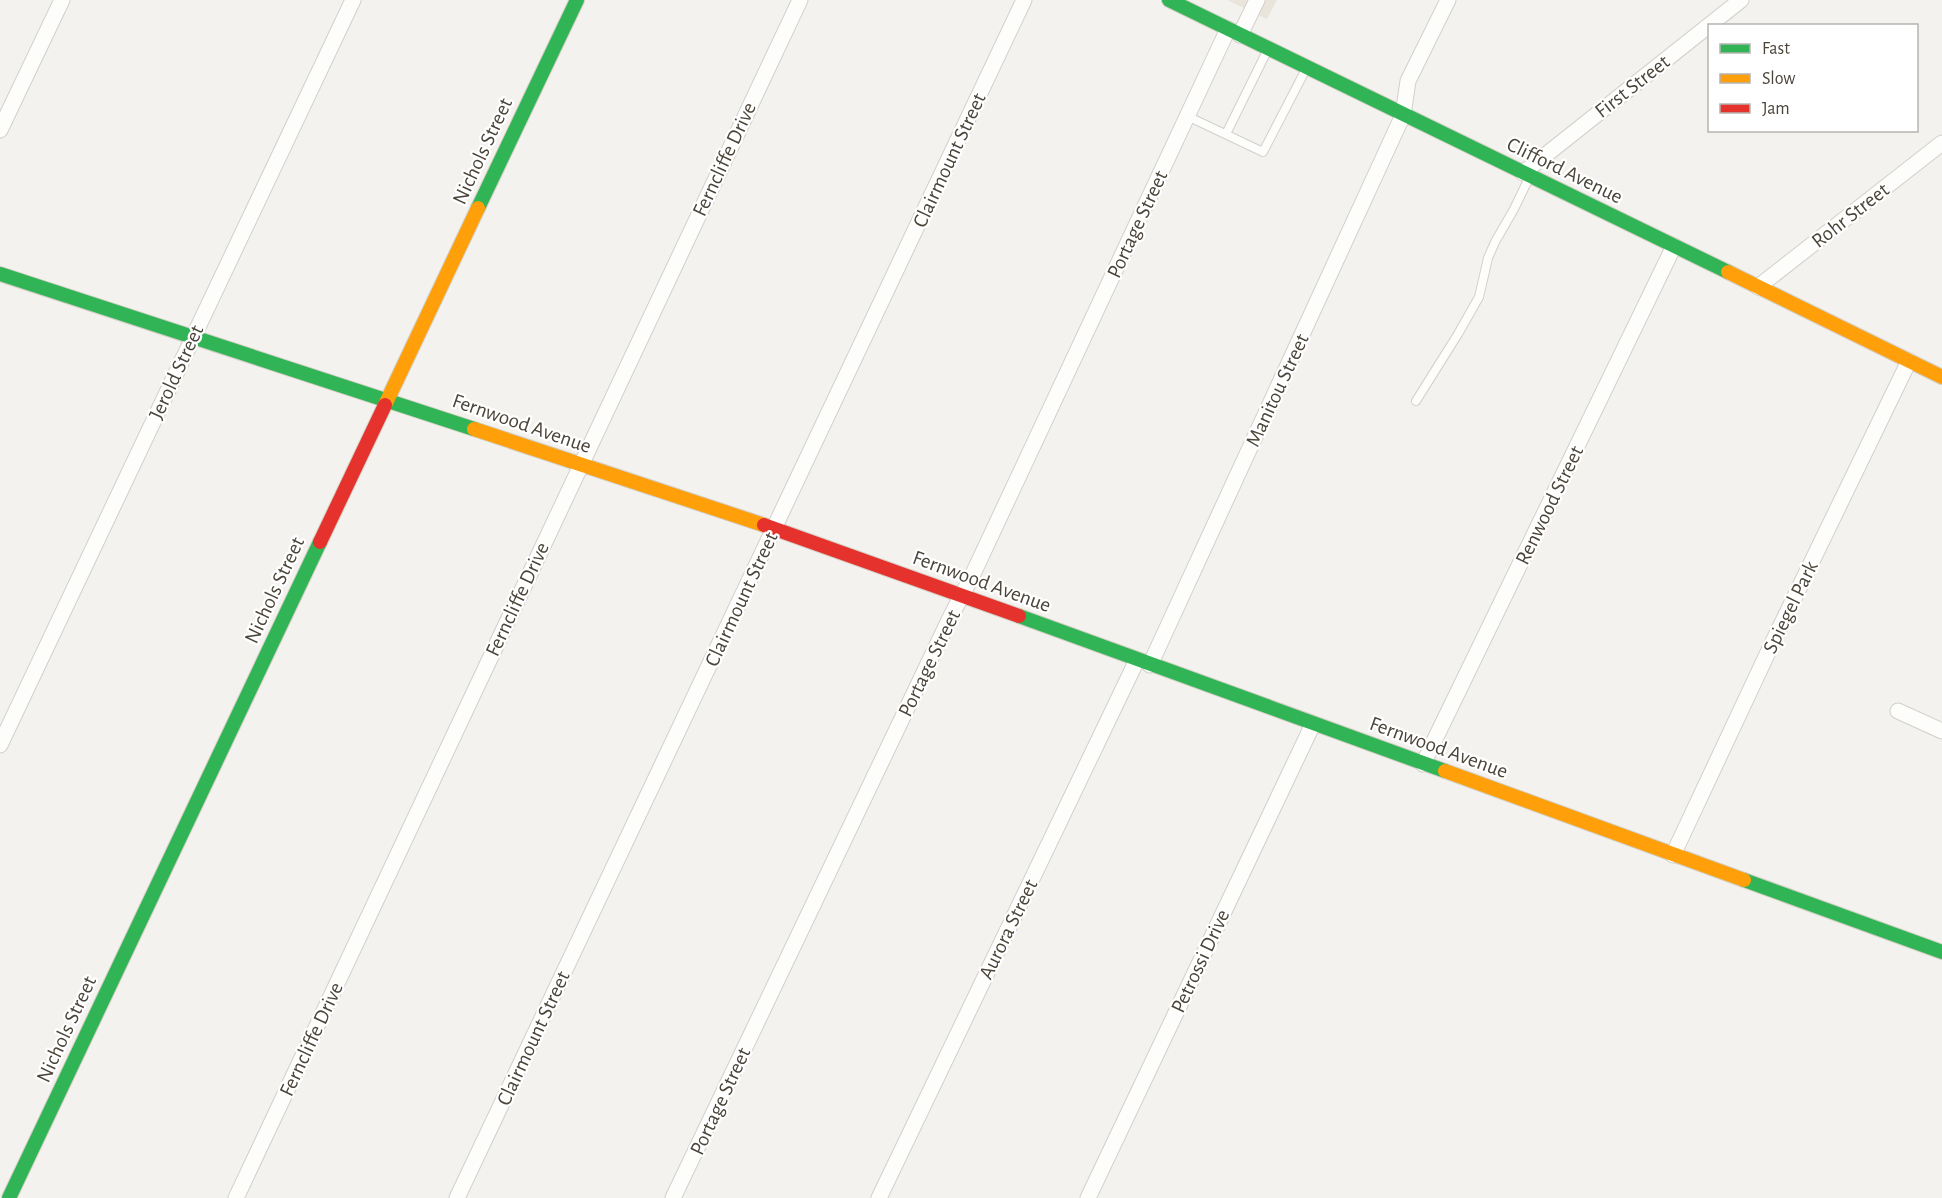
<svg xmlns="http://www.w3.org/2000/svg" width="1942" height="1198" viewBox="0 0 1942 1198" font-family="'Alegreya Sans',sans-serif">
	<rect width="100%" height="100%" fill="#f4f2ee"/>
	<!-- education -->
	<path fill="#eae5da" d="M1227 0H1277L1267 19Z"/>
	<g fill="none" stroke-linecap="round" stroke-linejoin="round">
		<!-- lane casing -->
		<g stroke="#d2d0cb" stroke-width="10">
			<path id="lane" d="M1187 116 1263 152 1306 69
				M1226 134 1268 49
				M1416 401 1458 334 1479 297 1488 258 1495 242 1514 209 1529 178"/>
		</g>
		<!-- street casing -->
		<g stroke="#d2d0cb" stroke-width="17">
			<path id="street" d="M1240 35 1257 0
				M0 130 62 0
				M1523 173 1741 0
				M1758 287 1942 143
				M1150 665 1403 115 1408 81 1448 0
				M1898 711 1942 731
				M0 745 353 0
				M1423 764 1674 246
				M1673 855 1770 648 1909 361
				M236 1198 800 0
				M457 1198 1024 0
				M673 1198 951 616 972 576 1228 29
				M879 1198 1137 660
				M1088 1198 1313 724"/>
		</g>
		<!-- fast casing -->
		<g stroke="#d3cfc5" stroke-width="16">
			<path id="fast" d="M1169 0 1728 272
				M478 208 577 0
				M0 274 474 429
				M1019 616 1445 771
				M1744 880 1942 952
				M9 1198 320 542"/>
		</g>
		<!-- slow casing -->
		<g stroke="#d3cfc5" stroke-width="16">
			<path id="slow" d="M1728 272 1942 377
				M385 405 478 208
				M474 429 764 525
				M1445 771 1744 880"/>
		</g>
		<!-- jam casing -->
		<g stroke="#d3cfc5" stroke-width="16">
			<path id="jam" d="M764 525 1019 616
				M320 542 385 405"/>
		</g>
		<!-- lane -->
		<use href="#lane" stroke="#fdfdfc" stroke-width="8"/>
		<!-- street -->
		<use href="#street" stroke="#fdfdfc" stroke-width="15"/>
		<!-- fast -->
		<use href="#fast" stroke="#30b455" stroke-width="14"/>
		<!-- slow -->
		<use href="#slow" stroke="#ff9f0a" stroke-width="14"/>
		<!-- jam -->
		<use href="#jam" stroke="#e5322d" stroke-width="14"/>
	</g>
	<g text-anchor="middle" stroke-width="4.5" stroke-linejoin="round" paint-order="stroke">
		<!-- street labels -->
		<g font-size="21" fill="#4b4439" stroke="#fff">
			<text transform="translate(1632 86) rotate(-38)" y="7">First Street</text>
			<text transform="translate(482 151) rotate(-65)" y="7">Nichols Street</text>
			<text transform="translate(724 159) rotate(-65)" y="7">Ferncliffe Drive</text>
			<text transform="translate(949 160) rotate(-65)" y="7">Clairmount Street</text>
			<text transform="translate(1565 170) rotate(26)" y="7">Clifford Avenue</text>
			<text transform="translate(1850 215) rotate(-38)" y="7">Rohr Street</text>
			<text transform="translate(1137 224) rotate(-65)" y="7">Portage Street</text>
			<text transform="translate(176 372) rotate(-65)" y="7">Jerold Street</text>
			<text transform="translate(1277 390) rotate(-65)" y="7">Manitou Street</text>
			<text transform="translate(522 423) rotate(19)" y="7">Fernwood Avenue</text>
			<text transform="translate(1549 505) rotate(-64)" y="7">Renwood Street</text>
			<text transform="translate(982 581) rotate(20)" y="7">Fernwood Avenue</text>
			<text transform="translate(274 590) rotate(-65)" y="7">Nichols Street</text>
			<text transform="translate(517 599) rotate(-65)" y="7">Ferncliffe Drive</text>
			<text transform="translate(741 599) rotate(-65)" y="7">Clairmount Street</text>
			<text transform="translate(1790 607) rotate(-64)" y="7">Spiegel Park</text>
			<text transform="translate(929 663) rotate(-64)" y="7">Portage Street</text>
			<text transform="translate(1439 747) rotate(20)" y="7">Fernwood Avenue</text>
			<text transform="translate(1008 929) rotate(-64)" y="7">Aurora Street</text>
			<text transform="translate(1200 961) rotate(-65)" y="7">Petrossi Drive</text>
			<text transform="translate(66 1029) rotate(-65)" y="7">Nichols Street</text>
			<text transform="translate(533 1038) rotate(-65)" y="7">Clairmount Street</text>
			<text transform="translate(311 1039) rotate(-65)" y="7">Ferncliffe Drive</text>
			<text transform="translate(720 1101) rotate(-65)" y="7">Portage Street</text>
		</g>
	</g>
	<!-- legend -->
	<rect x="1708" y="24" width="210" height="108" fill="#ffffff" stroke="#b7b4b0" stroke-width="1.5"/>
	<rect x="1720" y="44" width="30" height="9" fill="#30b455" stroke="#b7b4b0" stroke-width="1.5"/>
	<text x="1762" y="54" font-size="18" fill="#4b4439">Fast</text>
	<rect x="1720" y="74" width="30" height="9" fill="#ff9f0a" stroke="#b7b4b0" stroke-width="1.5"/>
	<text x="1762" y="84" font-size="18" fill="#4b4439">Slow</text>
	<rect x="1720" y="104" width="30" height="9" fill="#e5322d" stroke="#b7b4b0" stroke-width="1.5"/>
	<text x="1762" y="114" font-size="18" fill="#4b4439">Jam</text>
</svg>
